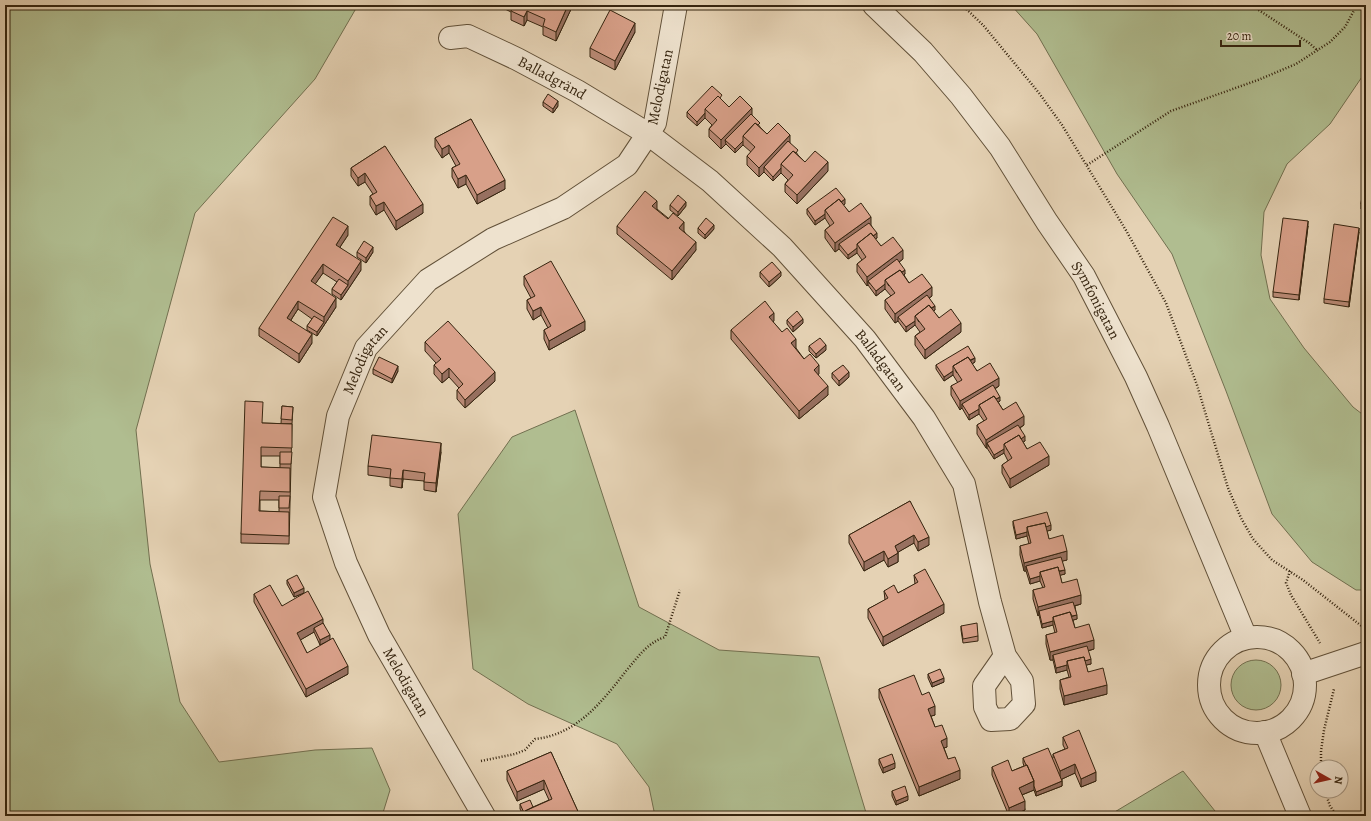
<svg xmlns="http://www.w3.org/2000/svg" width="1371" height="821" viewBox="0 0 1371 821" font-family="Alegreya,serif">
	<rect width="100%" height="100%" fill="#e5d2b4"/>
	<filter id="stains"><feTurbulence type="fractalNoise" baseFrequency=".005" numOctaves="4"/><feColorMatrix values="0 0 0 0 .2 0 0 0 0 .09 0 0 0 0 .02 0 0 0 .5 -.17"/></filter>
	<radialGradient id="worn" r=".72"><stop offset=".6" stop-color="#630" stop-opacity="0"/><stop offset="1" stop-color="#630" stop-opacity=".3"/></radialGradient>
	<!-- green -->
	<path fill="#b0bd90" stroke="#727050" d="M5 5H358L315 79 195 213 136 430 150 564 180 702 219 762 315 750 372 748 390 790 382 816H5Z
		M1011 5H1366V71L1330 124 1287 164 1264 212 1261 255 1270 299 1304 348 1353 407 1366 417V590H1356L1312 562 1272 514 1226 391 1172 254 1117 174 1037 34Z
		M575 410 639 607 719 650 819 657 867 816H655L649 787 617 744 528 704 473 669 458 514 512 437Z
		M1231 685a25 25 0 1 1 50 0a25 25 0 1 1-50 0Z
		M1183 771 1219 816H1108Z"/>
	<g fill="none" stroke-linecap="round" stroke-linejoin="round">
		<!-- minor casing -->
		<g stroke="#615038" stroke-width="24">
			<g id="minor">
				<path id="s1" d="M450 38 468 36 517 59 577 91 648 134 710 181 782 247 865 339 924 418 964 484 990 602 1005 656 1022 681 1024 704 1010 719 991 720 985 707 984 686 1005 656"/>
				<path d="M1303 674 1366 653"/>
				<path id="s2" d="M484 816 379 635 346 563 324 497 338 416 366 348 428 280 493 239 563 208 627 165 655 123 676 5"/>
			</g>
		</g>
		<!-- tertiary casing -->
		<g stroke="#615038" stroke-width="24">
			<g id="tertiary">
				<path id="s3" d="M874 5 923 52 961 96 1000 147 1047 222 1084 276 1136 377 1158 426 1246 638"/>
				<circle cx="1257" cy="685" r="48"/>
				<path d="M1265 732 1300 816"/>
			</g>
		</g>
		<!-- path -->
		<path stroke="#35240f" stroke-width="2.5" stroke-dasharray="1 2" stroke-linecap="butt" d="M962 5 983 25 1039 93 1062 125 1127 232 1166 303 1197 385 1228 488 1241 518 1253 539 1272 560 1303 580 1364 628
			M1251 5 1309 43 1318 51
			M1087 165 1171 111 1258 80 1296 64 1330 42 1345 27 1357 5
			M1290 571 1286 583 1291 595 1320 643
			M481 761 515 754 525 750 535 739C576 735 602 702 626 671 638 657 647 643 665 637L680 590
			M1321 767V751L1324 730 1334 689
			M1325 791 1330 806 1337 816"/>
		<!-- minor -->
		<use href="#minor" stroke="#eee2ce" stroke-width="22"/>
		<!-- tertiary -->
		<use href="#tertiary" stroke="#eee2ce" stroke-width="22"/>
	</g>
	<!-- wall -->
	<path fill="#ba8a76" stroke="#35240f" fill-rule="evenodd" d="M497 5H573L556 41 543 35V27L527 20 524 26 511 20V12Z
		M635 32 615 70 590 57V48Z
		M722 100 729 107 752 115 760 127 767 134 790 143 798 155 805 162 828 171 797 204 785 192V184L788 180 781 173 773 181 764 172 759 177 747 165V156L751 152 743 145 735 153 726 144 721 149 709 137V129L712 125 705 118 697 126 687 117V112Z
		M543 102 558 106 553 113 543 106Z
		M471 119 505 189 477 204 466 184 458 188 452 177V168L456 166 449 153 442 158 435 147V138Z
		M385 146 423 213 396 230 384 210 376 215 370 205V196L373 194 365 182 358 186 351 176V168Z
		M1366 163V209H1361V204Z
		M845 204 843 205 849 212 871 225 877 238 875 239 881 246 903 259 899 262 905 274 904 275 909 283 932 296 929 298 935 310 933 311 939 318 961 332 925 359 915 345V336L920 332 915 325 906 332 898 321 895 323 885 309V300L891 296 885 289 876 296 868 285 867 286 857 272V264L862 260 857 253 848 259 839 249 835 252 825 238V230L830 226 825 218 815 225 807 214V209Z
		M670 205 686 206 678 216 670 210Z
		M657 209 684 231 696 250 672 280 617 234V226Z
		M1308 226 1299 300 1273 297V292Z
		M698 228 714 229 705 239 698 233Z
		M1359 232 1349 307 1324 303V299Z
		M348 235 340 247 361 270 341 300 332 294V289L337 282 323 273 315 284 336 307 317 336 307 330V326L312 319 298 309 291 320 312 343 299 363 259 336V328Z
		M357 252H373L366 263 357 257Z
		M760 272 781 276 769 287 760 277Z
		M524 276 585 330 549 350 544 339V330L548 328 541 315 533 320 527 309V300L531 298 524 285Z
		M787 320 803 323 793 332 787 324Z
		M774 321 773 322 796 348 804 359 819 374 818 375 828 395 799 419 731 339V330Z
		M425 342 495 381 465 408 457 399V390L459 388 449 377 442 383 434 374V365L436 363 425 351Z
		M809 346 826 350 816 358 809 351Z
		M975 362 972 364 977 371 999 386 995 389 1000 401 998 402 1003 410 1024 425 1020 428 1025 441 1023 442 1027 449 1049 465 1010 488 1002 473V465L1008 461 1004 453 994 459 987 448H986L977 434V425L984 421 979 414 969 420 962 408 960 410 951 395V386L958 383 953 375 944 381 936 369V365Z
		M373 369 398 371 392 383 373 374Z
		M832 373 849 377 839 386 832 378Z
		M282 406 293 407 292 424H281Z
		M262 423 292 424 289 544 241 543V534ZM261 456H280V468L261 467ZM260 500H279V512L260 511Z
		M441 452 436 492 424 490V481L403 479 402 488 390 486V478L368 475V466Z
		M910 501 929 545 918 551 914 543 898 552V562L888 567 884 560 864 571 849 543V535Z
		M1013 521 1051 530 1047 531 1049 539 1067 560 1062 561 1065 574 1060 575 1062 583 1081 604 1075 606 1077 619 1073 620 1075 628 1094 649 1088 651 1091 664 1086 665 1088 672 1107 694 1064 705 1060 689V680L1069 677 1067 670 1056 673 1053 660H1050L1046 644V635L1055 633 1053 625 1042 628 1039 615 1038 616 1033 599V590L1043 588 1040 581 1030 584 1026 571H1024L1020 555V546L1029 544 1027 536 1016 539 1013 525Z
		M914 575 944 613 883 646 868 618V609L885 600 884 591 898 593 915 584Z
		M287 580 304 593 294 597 287 584Z
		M254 594 323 623 330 640 320 645 314 632 300 640 307 653 348 674 306 697 254 602Z
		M961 626 978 636V641L963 643 961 630Z
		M928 674 944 682 932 687 928 678Z
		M879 689 922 695 935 715 931 716 935 727 947 747 944 748 948 759 960 779 919 796 879 698Z
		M1063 737 1096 781 1081 787 1075 773 1062 779V786L1036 796 1034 790 1022 795 1025 810 1011 816H1009L992 775V767L1012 771 1024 766 1023 763V758H1053V754L1065 749 1063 745Z
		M551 752 580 816H524L520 809V804L533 807 549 800 544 789 517 801 507 780V771Z
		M879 759 895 768 883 773 879 764Z
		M892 791 908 800 896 805 892 796Z"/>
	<!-- shaded-wall -->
	<path fill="#977060" stroke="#35240f" d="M568 5H573L556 41V32Z
		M527 11V20L524 26V17Z
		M635 23V32L615 70V61Z
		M558 101V106L553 113V109Z
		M752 108V116L725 140 726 144 721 149V140Z
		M705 113V118L697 126V122Z
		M790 135V144L764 167V172L759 177V168Z
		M743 141V145L735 153V149Z
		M449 145V153L442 158V149Z
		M828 162V171L797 204V195Z
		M781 168V173L773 181V177Z
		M365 173V182L358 186V178Z
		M466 175V184L458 188V179Z
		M505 180V189L477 204V195Z
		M845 199V204L829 215 827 212Z
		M657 201V209L652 215V206Z
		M384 202V210L376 215V206Z
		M686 202V206L678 216V212Z
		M423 204V213L396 230V221Z
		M825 214V218L815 225V221Z
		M871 217V225L842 247 839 244V249L835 252V243Z
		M1308 221V226L1299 300V295Z
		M684 222V231L679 237V228Z
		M714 225V229L705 239V235Z
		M348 226V235L336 253V245Z
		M1359 228V232L1349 307V302Z
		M877 233V238L861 250 859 247Z
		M696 242V250L672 280V271Z
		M373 247V252L366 263V258Z
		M857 248V253L848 259V255Z
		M903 250V259L870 284 868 281V285L867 286V277Z
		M361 261V270L341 300V295L348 285V281Z
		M323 264V273L311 290V281Z
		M905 270V274L889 286 887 283Z
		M781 272V276L769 287V282Z
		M885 284V289L876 296V291Z
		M932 287V296L900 319 898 317V321L895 323V314Z
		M336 298V307L317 336V332L324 322V317Z
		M298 301V309L287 326V318Z
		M935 306V310L919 322 917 319Z
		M541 307V315L533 320V311Z
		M774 313V321L769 326V317Z
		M803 319V323L793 332V327Z
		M585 321V330L549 350V341Z
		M915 321V325L906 332V327Z
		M961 323V332L925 359V350Z
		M312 334V343L299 363V354Z
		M796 339V348L791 352V343Z
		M826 345V350L816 358V354Z
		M975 358V362L957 373 955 370Z
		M819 365V374L814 378V370Z
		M398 366V371L392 383V379Z
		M449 368V377L442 383V374Z
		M953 371V375L944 381V377Z
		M495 372V381L465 408V400Z
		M849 372V377L839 386V381Z
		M999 378V386L964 407 962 404V408L960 410V401Z
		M828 386V395L799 419V411Z
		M1000 397V401L983 411 981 408Z
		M979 409V414L969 420V415Z
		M1024 416V425L989 447 987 443V448H986V440Z
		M1025 436V441L1008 451 1006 448Z
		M441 443V452L436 492V483Z
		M1004 449V453L994 459V455Z
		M1049 456V465L1010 488V479Z
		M403 470V479L402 488V479Z
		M1051 525V530L1029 536 1028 531Z
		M1027 532V536L1016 539V535Z
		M914 535V543L895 554V546Z
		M929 537V545L918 551V542Z
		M884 551V560L864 571V562Z
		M1067 551V560L1027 570 1026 566V571H1024V563Z
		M898 553V562L888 567V559Z
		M1065 570V574L1043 580 1042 576Z
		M1040 576V581L1030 584V579Z
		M304 588V593L294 597V593Z
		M1081 595V604L1040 615 1039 611V615L1038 616V607Z
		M944 604V613L883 646V637Z
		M1077 615V619L1055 625 1054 621Z
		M323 619V628H314V632L297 642V633Z
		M1053 621V625L1042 628V624Z
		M330 635V640L320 645V640Z
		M1094 640V649L1054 660 1053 655V660H1050V652Z
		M1091 659V664L1069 669 1068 665Z
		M1067 665V670L1056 673V668Z
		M348 666V674L306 697V689Z
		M944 678V682L932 687V683Z
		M1107 685V694L1064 705V696Z
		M935 706V715L928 717V709Z
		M947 738V747L941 749V741Z
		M895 763V768L883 773V768Z
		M1075 764V773L1060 780V771Z
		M960 770V779L919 796V787Z
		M1096 772V781L1081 787V779Z
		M544 780V789L517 801V792Z
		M1034 781V790L1019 796V788Z
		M1062 781V786L1036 796V792Z
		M908 796V800L896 805V801Z
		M1025 801V810L1011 816H1009V808Z"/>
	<!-- building -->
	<path fill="#d8a089" stroke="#35240f" d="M514 5H568L556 32 543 26 545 19 527 11 524 17 511 11Z
		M610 10 635 23 615 61 590 48Z
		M712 86 722 95 720 98 718 96 705 109V113L697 122 687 112Z
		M548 94 558 101 553 109 543 102Z
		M718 96 729 107 740 96 752 108 721 140 709 129 717 120 705 109Z
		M751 114 760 123 758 125 755 123 743 136V141L735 149 725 140Z
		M471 119 505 180 477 195 466 175 458 179 452 168 460 164 449 145 442 149 435 138Z
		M755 123 767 134 778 123 790 135 759 168 747 156 755 147 743 136Z
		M788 141 798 150 796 153 793 151 781 164V168L773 177 764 167Z
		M385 146 423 204 396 221 384 202 376 206 370 196 377 192 365 173 358 178 351 168Z
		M793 151 805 162 815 151 828 162 797 195 785 184 793 175 781 164Z
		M1366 163V205L1361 204Z
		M836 188 845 199 841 202 839 199 825 210V214L815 221 807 209Z
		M645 191 657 201 652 206 668 219 673 213 684 222 679 228 696 242 672 271 617 226Z
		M678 195 686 202 678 212 670 205Z
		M839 199 849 212 861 203 871 217 835 243 825 230 834 223 825 210Z
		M333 217 348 226 336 245 361 261 348 281 323 264 311 281 336 298 324 317 298 301 287 318 312 334 299 354 259 328Z
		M706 218 714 225 705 235 698 228Z
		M1283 218 1308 221 1299 295 1273 292Z
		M869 223 877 233 873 236 871 233 857 244V248L848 255 839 244Z
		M1334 224 1359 228 1349 302 1324 299Z
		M871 233 881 246 893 237 903 250 867 277 857 264 866 257 857 244Z
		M364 241 373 247 366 258 357 252Z
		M897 259 905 270 902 272 900 270 885 280V284L876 291 868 281Z
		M551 261 585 321 549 341 544 330 551 326 541 307 533 311 527 300 535 296 524 276Z
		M772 262 781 272 769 282 760 272Z
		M900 270 909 283 922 274 932 287 895 314 885 300 895 293 885 280Z
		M339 279 348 285 341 295 332 289Z
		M927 295 935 306 931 308 929 305 915 316V321L906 327 898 317Z
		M765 301 774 313 769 317 782 332 787 328 796 339 791 343 804 359 810 354 819 365 814 370 828 386 799 411 731 330Z
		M929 305 939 318 951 309 961 323 925 350 915 336 925 329 915 316Z
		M797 311 803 319 793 327 787 320Z
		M314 316 324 322 317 332 307 326Z
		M448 321 495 372 465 400 457 390 463 384 449 368 442 374 434 365 441 359 425 342Z
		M820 338 826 345 816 354 809 346Z
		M968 346 975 358 970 360 968 357 953 366V371L944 377 936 365Z
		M379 357 398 366 392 379 373 369Z
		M968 357 977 371 990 363 999 378 960 401 951 386 962 380 953 366Z
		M843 365 849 372 839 381 832 373Z
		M993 385 1000 397 996 399 994 396 979 405V409L969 415 962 404Z
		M994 396 1003 410 1016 402 1024 416 986 440 977 425 987 419 979 405Z
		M245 401 263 402 262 423 292 424V448L261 447V467L290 468V492L260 491 259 511 289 512V536L241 534Z
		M282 406 293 407 292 420 281 419Z
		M1018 425 1025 436 1021 439 1019 435 1004 444V449L994 455 987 443Z
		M372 435 441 443 436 483 424 482 425 473 403 470 402 479 390 478 391 469 368 466Z
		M1019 435 1027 449 1040 442 1049 456 1010 479 1002 465 1012 458 1004 444Z
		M280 452H292L291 464H280Z
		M279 496H290L289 508H279Z
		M910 501 929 537 918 542 914 535 895 546 898 553 888 559 884 551 864 562 849 535Z
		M1047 512 1051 525 1046 527 1045 523 1027 527V532L1016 535 1013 521Z
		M1045 523 1049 539 1063 535 1067 551 1024 563 1020 546 1031 543 1027 527Z
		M1061 557 1065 570 1059 571 1058 567 1040 572V576L1030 579 1026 566Z
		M1058 567 1062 583 1077 579 1081 595 1038 607 1033 590 1045 587 1040 572Z
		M925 569 944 604 883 637 868 609 888 598 884 591 894 585 898 593 918 582 914 575Z
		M297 575 304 588 294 593 287 580Z
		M270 585 282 606 308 591 323 619 297 633 307 653 333 638 348 666 306 689 254 594Z
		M1073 602 1077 615 1072 616 1070 612 1053 617V621L1042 624 1039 611Z
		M1070 612 1075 628 1089 624 1094 640 1050 652 1046 635 1057 632 1053 617Z
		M323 623 330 635 320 640 314 628Z
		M977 623 978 636 963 639 961 626Z
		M1087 646 1091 659 1085 661 1084 657 1067 661V665L1056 668 1053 655Z
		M1084 657 1088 672 1103 668 1107 685 1064 696 1060 680 1071 677 1067 661Z
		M940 669 944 678 932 683 928 674Z
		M914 675 922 695 929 692 935 706 928 709 935 727 942 725 947 738 941 741 948 759 955 757 960 770 919 787 879 689Z
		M1079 730 1096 772 1081 779 1075 764 1060 771 1053 754 1068 748 1063 737Z
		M1048 748 1062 781 1036 792 1034 786V781L1027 765H1026L1023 758Z
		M551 752 580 816H527L525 811 552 799 544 780 517 792 507 771Z
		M892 754 895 763 883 768 879 759Z
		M1008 760 1012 771 1027 765 1034 781 1019 788 1025 801 1009 808 992 767Z
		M905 786 908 796 896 801 892 791Z
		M530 800 533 807 525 811V815L520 804Z"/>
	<g text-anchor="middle" stroke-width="3" stroke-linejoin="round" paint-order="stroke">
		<!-- street labels -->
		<g font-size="15" fill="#35240f" stroke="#eee2ce">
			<text dy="5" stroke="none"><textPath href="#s1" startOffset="112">Balladgränd</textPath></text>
			<text transform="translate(660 87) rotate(-78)" y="5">Melodigatan</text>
			<text dy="5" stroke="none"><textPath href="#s3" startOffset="371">Symfonigatan</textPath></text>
			<text dy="5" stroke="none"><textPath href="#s2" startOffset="503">Melodigatan</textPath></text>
			<text dy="5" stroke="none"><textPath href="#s1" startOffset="549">Balladgatan</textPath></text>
			<text transform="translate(406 682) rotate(60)" y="5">Melodigatan</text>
		</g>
	</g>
	<!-- margin -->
	<rect width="1371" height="821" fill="none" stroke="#e5d2b4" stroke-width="20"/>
	<rect x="6" y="6" width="1359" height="809" fill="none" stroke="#35240f" stroke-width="2"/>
	<rect x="10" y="10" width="1351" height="801" fill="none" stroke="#35240f"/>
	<!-- north arrow -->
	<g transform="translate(1329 779) rotate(98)"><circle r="19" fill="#eee2ce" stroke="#a49682"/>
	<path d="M0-3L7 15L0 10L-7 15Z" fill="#8f2418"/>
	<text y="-6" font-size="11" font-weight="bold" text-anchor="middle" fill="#35240f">N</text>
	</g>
	<!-- scale -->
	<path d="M1221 40v6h79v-6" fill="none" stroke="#35240f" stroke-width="2"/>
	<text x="1227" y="40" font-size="12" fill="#35240f" stroke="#eee2ce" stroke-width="3" paint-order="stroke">20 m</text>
	<rect width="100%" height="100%" filter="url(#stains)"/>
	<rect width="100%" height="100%" fill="url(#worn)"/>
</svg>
